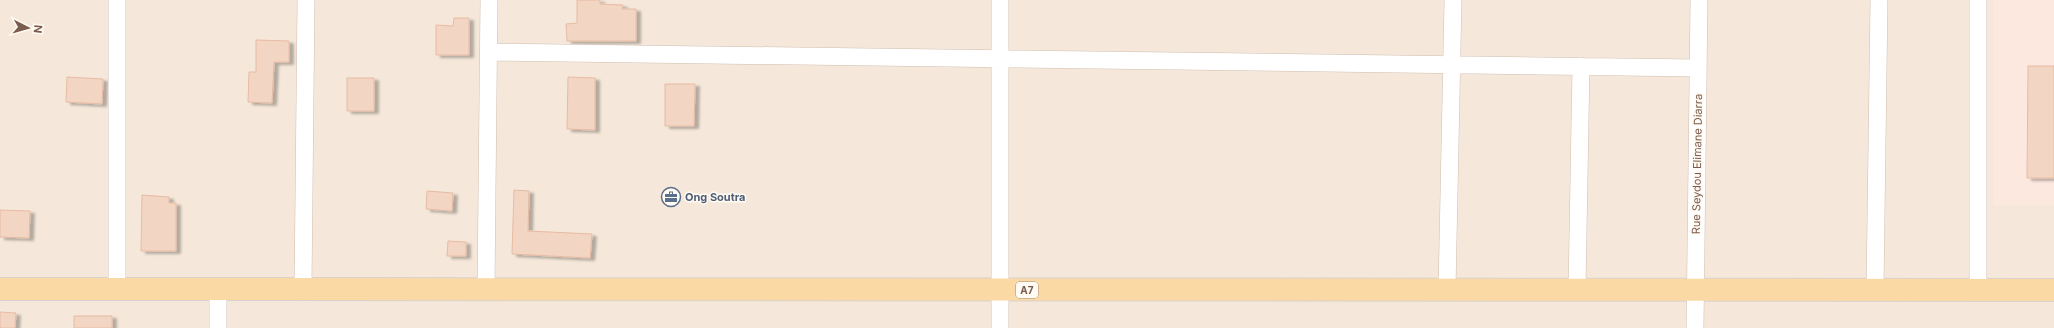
<svg xmlns="http://www.w3.org/2000/svg" width="2054" height="328" viewBox="0 0 2054 328" font-family="Inter,sans-serif">
	<defs>
		<filter id="shadow"><feDropShadow dx="4.5" dy="2.5" stdDeviation="1" flood-color="#0004"/></filter>
	</defs>
	<rect width="100%" height="100%" fill="#fdf6ec"/>
	<!-- residential -->
	<path fill="#f5e8da" d="M0 0H2054V328H0Z"/>
	<!-- commercial -->
	<path fill="#fde8e0" d="M1993 0H2054V205H1993Z"/>
	<!-- building -->
	<path fill="#f3d5c3" stroke="#e6bba3" filter="url(#shadow)" d="M577 0H600V4L623 5 622 9H636V41H567L566 24 577 23Z
		M454 18H469V55H436V25L453 26Z
		M256 40 289 41V62H274L272 103 248 102 249 72H256Z
		M2028 66H2054V178H2027Z
		M67 77 103 79 102 104 66 102Z
		M568 77 595 78V130L567 129Z
		M347 78H374V111H347Z
		M665 84H695L694 126H665Z
		M514 190 529 191 528 231 592 234 590 258 512 254Z
		M427 191 453 193 452 211 426 209Z
		M142 195 169 197V203H176V251H141Z
		M0 210 30 211 29 238 0 237Z
		M448 241 466 242V256H447Z
		M0 312 16 313 15 328H0Z
		M74 316H112V328H74Z"/>
	<g fill="none" stroke-linecap="round" stroke-linejoin="round">
		<!-- minor casing -->
		<g stroke="#d1beb0" stroke-width="18">
			<path id="minor" d="M1978 0V290
				M489 52 1698 68
				M117 289V0
				M303 289 306 0
				M486 290 489 0
				M1447 290 1453 0
				M1577 290 1581 66
				M1875 290 1879 0
				M218 328V289
				M1000 328V0
				M1695 328 1699 0"/>
		</g>
		<!-- major casing -->
		<g stroke="#dad1cd" stroke-width="24">
			<path id="major" d="M0 289 2054 290"/>
		</g>
		<!-- minor -->
		<use href="#minor" stroke="#fff" stroke-width="17"/>
		<!-- major -->
		<use href="#major" stroke="#fbd9a5" stroke-width="22"/>
	</g>
	<!-- icons -->
	<defs>
		<g id="office-ring" transform="scale(1)"><circle r="9.5" fill="#fffaf3" stroke="#5c6f8a" stroke-width="1.5"/><path d="M-6-3h4V-5.5h4V-3h4V5H-6ZM-1-4.5V-3h2v-1.5ZM-6 0V1H6V0Z" fill="#5c6f8a"/></g>
	</defs>
	<g fill-rule="evenodd">
		<use href="#office-ring" x="671" y="197"/>
	</g>
	<g text-anchor="middle" stroke-width="3" stroke-linejoin="round" paint-order="stroke">
		<!-- shield labels -->
		<rect fill="#fffaf3" stroke="#a28b7f" stroke-width="1" x="1016" y="282" width="22" height="16" rx="3"/>
		<g font-size="10" font-weight="bold" fill="#7a5c4d">
			<text x="1027" y="294">A7</text>
		</g>
		<!-- street labels -->
		<g font-size="11" fill="#7a5c4d" stroke="#fffaf3">
			<text transform="translate(1697 164) rotate(-89)" y="4">Rue Seydou Elimane Diarra</text>
		</g>
		<!-- service labels -->
		<g font-size="11" font-weight="bold" fill="#4e5e75" stroke="#fffaf3" text-anchor="start">
			<text x="685" y="201">Ong Soutra</text>
		</g>
	</g>
	<!-- north arrow -->
	<g transform="translate(28 28) rotate(96)" stroke="#fffaf3" stroke-width="3" paint-order="stroke">
	<path d="M0-3L7 15L0 10L-7 15Z" fill="#7a5c4d"/>
	<text y="-6" font-size="11" font-weight="bold" text-anchor="middle" fill="#7a5c4d">N</text>
	</g>
</svg>
